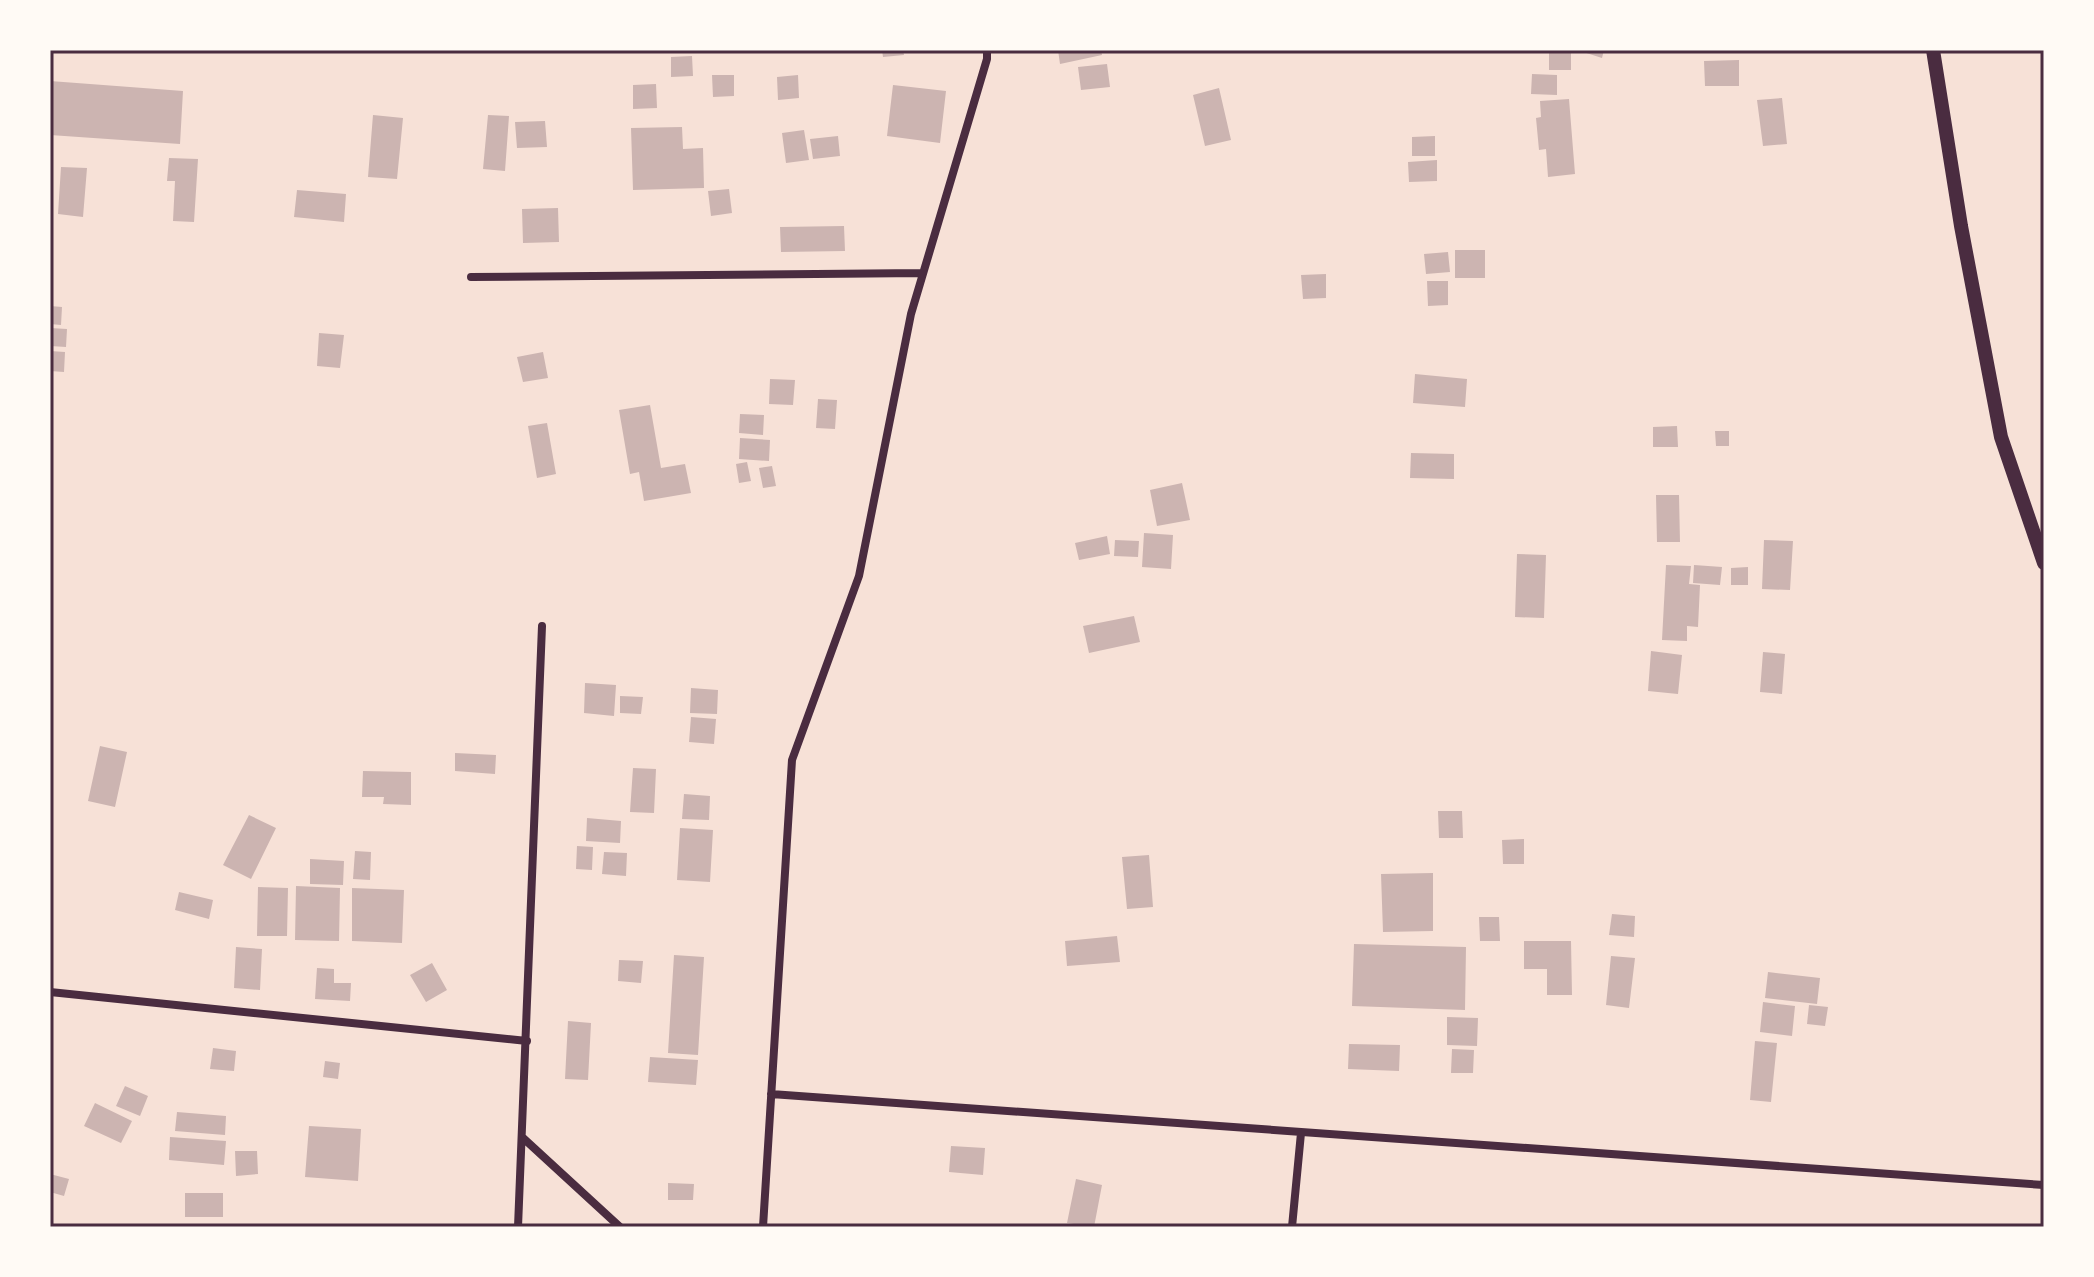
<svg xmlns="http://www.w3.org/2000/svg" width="2094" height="1277" viewBox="0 0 2094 1277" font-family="'Sofia Sans Condensed',sans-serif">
	<rect width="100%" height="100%" fill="#f7e1d7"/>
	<!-- building -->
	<path fill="#ccb4b1" d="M882 50H903L904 55 883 57Z
		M1058 50H1101L1102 55 1060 64Z
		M1577 50H1604L1602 58Z
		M1549 53H1571V70H1549Z
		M692 56 693 76 671 77V57Z
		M1739 60V86H1705L1704 61Z
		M1107 64 1110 87 1081 90 1078 67Z
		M1532 74 1557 75V95L1531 94Z
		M712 75H734V96L713 97Z
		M798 75 799 98 778 100 777 77Z
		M50 81 183 91 180 144 50 135Z
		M656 84 657 108 633 109V85Z
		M893 85 946 91 940 143 887 136Z
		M1219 88 1231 140 1205 146 1193 95Z
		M1782 98 1787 144 1763 146 1757 100Z
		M1569 99 1575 174 1548 177 1546 149 1539 150 1536 118 1541 117 1540 101Z
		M373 115 403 118 397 179 368 177Z
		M488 115 509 116 505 171 483 169Z
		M545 121 547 147 517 148 515 122Z
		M682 127 683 149 703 148 704 188 633 190 631 128Z
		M804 130 809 160 786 163 782 133Z
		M838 136 840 156 813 159 810 139Z
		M1435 136V156H1412V137Z
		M169 158 198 159 194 222 173 221 175 181H167Z
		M1437 160V181L1409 182 1408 162Z
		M61 167 87 168 83 217 58 214Z
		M729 189 732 213 711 216 708 191Z
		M297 190 346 194 344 222 294 217Z
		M558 208 559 242 523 243 522 209Z
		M844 226 845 251 781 252 780 227Z
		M1455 250H1485V278H1455Z
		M1448 252 1450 272 1426 274 1424 254Z
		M1326 274V298L1303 299 1301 275Z
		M1427 281H1448V305L1428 306Z
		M50 306 62 307 61 325 50 324Z
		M50 328 67 329 66 347 50 346Z
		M319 333 344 335 340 368 317 366Z
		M50 351 65 352 64 372 50 371Z
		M543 352 548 378 523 382 517 357Z
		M1415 374 1467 379 1465 407 1413 403Z
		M770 379 795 380 793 405 769 404Z
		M818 399 837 400 835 429 816 428Z
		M650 405 661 468 685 464 691 493 644 501 639 472 630 474 619 410Z
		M740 414 764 415 763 435 739 433Z
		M547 423 556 474 537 478 528 426Z
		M1677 426 1678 447H1653V427Z
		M1715 431H1729V446H1716Z
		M740 438 770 440 769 461 739 459Z
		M1411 453 1454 454V479L1410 478Z
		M747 462 751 481 739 483 736 464Z
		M772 466 776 486 763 488 759 468Z
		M1182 483 1190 520 1157 526 1150 490Z
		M1656 495H1679L1680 542H1657Z
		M1144 533 1173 535 1171 569 1142 567Z
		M1107 536 1110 554 1079 560 1075 543Z
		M1115 540 1139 541 1138 557 1114 556Z
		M1764 540 1793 541 1790 590 1762 589Z
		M1517 554 1546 555 1544 618 1515 617Z
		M1666 565 1691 566 1689 584 1700 585 1698 627 1687 626V641L1662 640Z
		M1694 565 1722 567 1720 585 1693 583Z
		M1748 567V585H1731V568Z
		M1134 616 1140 642 1089 653 1083 626Z
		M1651 651 1682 655 1678 694 1648 691Z
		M1763 652 1785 654 1782 694 1760 692Z
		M585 683 616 685 614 716 584 713Z
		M691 688 718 690 717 714 690 713Z
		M620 696 643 697 641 714 620 713Z
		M691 717 716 719 714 744 689 742Z
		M100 746 127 752 115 807 88 801Z
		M455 753 496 755 495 774 455 771Z
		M633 768 656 769 654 813 630 812Z
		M363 771 411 772V805L383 804 384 797H362Z
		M684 794 710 796 709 820 682 819Z
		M1438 811H1462L1463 838H1439Z
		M249 815 276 828 251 879 223 865Z
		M587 818 621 821 620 843 586 841Z
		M680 828 713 830 710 882 677 880Z
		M1524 839V864H1503L1502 840Z
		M577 846 593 847 592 870 576 869Z
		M355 851 371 852 370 880 353 879Z
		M604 852 627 853 626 876 602 874Z
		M1149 855 1153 907 1127 909 1122 857Z
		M310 859 344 861 343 885 310 884Z
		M1433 873V931L1383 932 1381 874Z
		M296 886 340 888 339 941 295 940Z
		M258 887 288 888 287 936H257Z
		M352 888 404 890 402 943 352 941Z
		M179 892 213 900 209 919 175 910Z
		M1612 914 1635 916 1634 937 1609 935Z
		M1479 917H1499L1500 941H1480Z
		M1117 936 1120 962 1067 966 1065 941Z
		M1524 941H1571L1572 995H1547V969H1524Z
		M1354 944 1466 947 1465 1010 1352 1006Z
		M236 947 262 949 260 990 234 988Z
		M674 955 704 957 698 1055 668 1053Z
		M1611 956 1635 958 1629 1008 1606 1005Z
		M619 960 643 961 641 983 618 981Z
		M432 963 447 990 426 1002 410 975Z
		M317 968 334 969V983H351L350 1001 315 999Z
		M1768 972 1820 978 1817 1004 1765 998Z
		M1763 1002 1795 1006 1792 1036 1760 1032Z
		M1809 1005 1828 1007 1825 1026 1807 1024Z
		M1447 1017 1478 1018 1477 1046 1447 1045Z
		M568 1021 591 1023 588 1080 565 1079Z
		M1755 1041 1777 1043 1771 1102 1750 1100Z
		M1349 1044 1400 1045 1399 1071 1348 1069Z
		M213 1048 236 1051 234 1071 210 1069Z
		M1452 1049 1474 1050 1473 1073H1451Z
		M650 1057 698 1060 696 1085 648 1082Z
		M325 1061 340 1063 338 1079 323 1077Z
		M125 1086 148 1096 140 1116 116 1106Z
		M95 1103 132 1121 121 1143 84 1126Z
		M177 1112 226 1116 225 1135 175 1131Z
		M309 1126 361 1129 358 1181 305 1177Z
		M170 1137 226 1141 224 1165 169 1160Z
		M951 1146 985 1148 983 1175 949 1172Z
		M235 1151H257L258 1174 236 1176Z
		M50 1174 69 1179 64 1196 50 1192Z
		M1076 1179 1102 1185 1094 1227 1067 1223Z
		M668 1183 694 1184 693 1200H668Z
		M185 1193H223V1217H185Z"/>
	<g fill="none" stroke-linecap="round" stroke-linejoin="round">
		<!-- minor -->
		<path stroke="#4a2c40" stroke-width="8" d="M471 277 923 273
			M50 992 527 1041
			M771 1094 2044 1185
			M522 1137 620 1227
			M518 1227 542 626
			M763 1227 792 760 859 576 911 314 987 59V50
			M1292 1227 1301 1133"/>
		<!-- tertiary -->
		<path stroke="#4a2c40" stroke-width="14" d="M1933 50 1961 226 2001 437 2044 563"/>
	</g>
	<!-- border -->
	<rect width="2094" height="1277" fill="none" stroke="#fffaf5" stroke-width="104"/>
	<rect x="52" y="52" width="1990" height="1173" fill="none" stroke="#4a2c40" stroke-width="3"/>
</svg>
